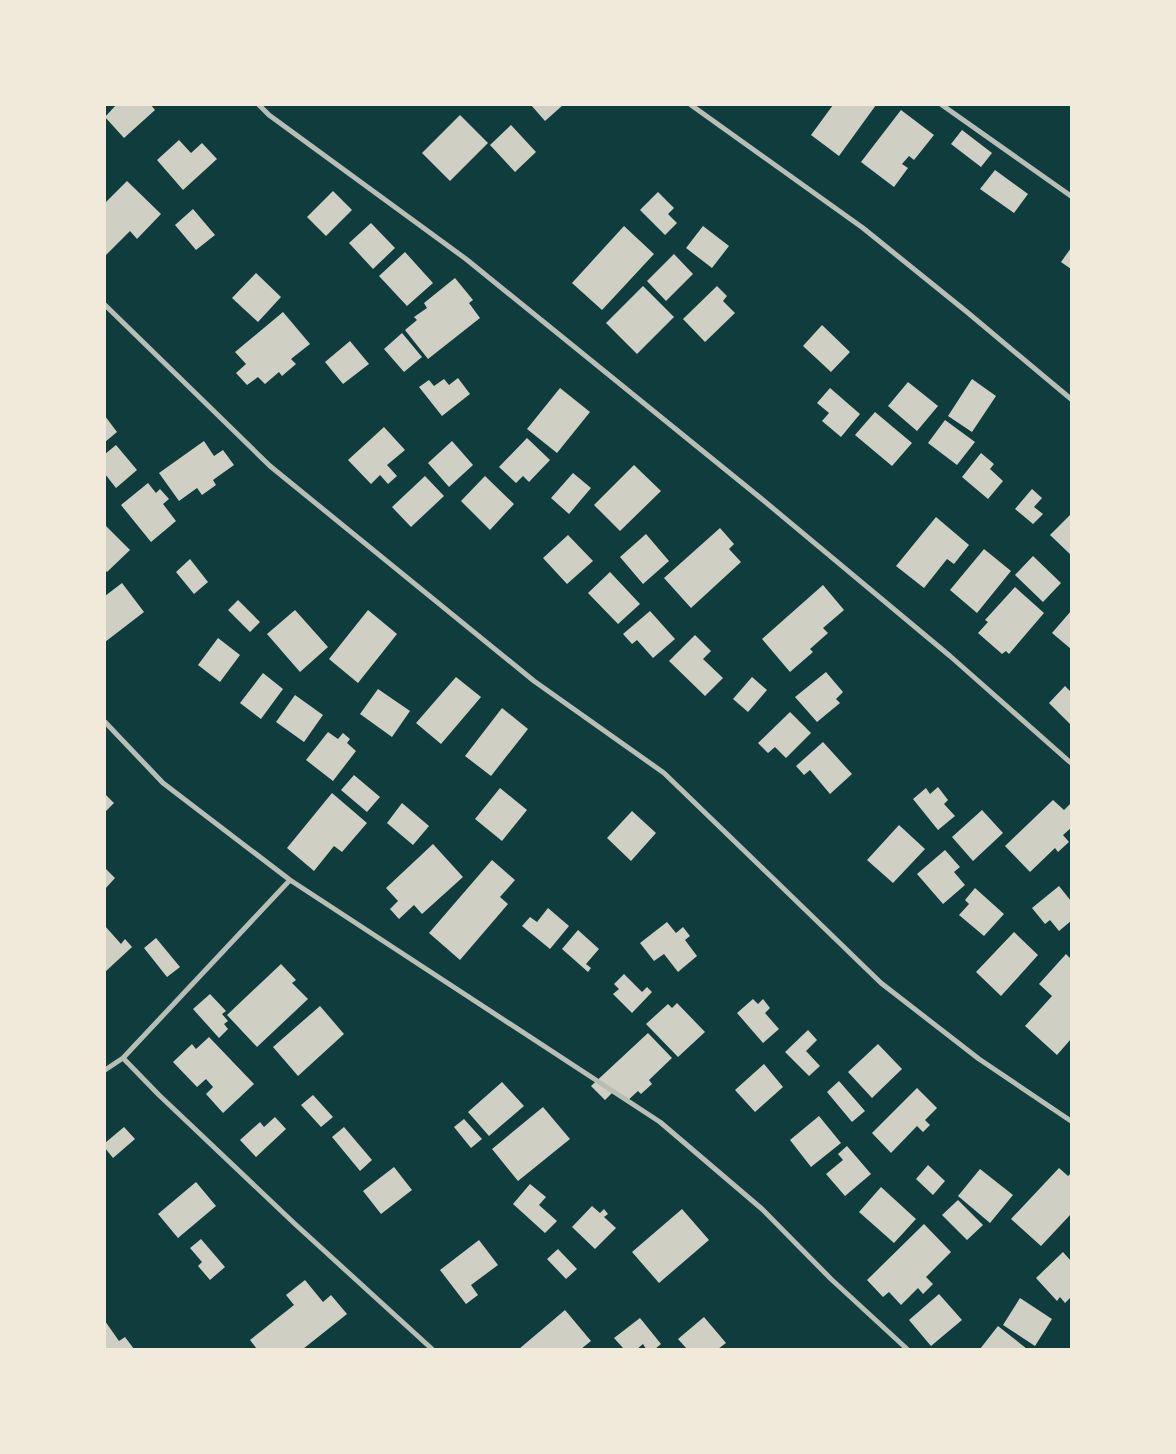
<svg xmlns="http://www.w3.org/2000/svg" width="1176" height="1454" viewBox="0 0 1176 1454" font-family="Figtree,sans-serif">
	<rect width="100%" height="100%" fill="#0f3d3e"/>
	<!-- building -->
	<path fill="#cfcfc3" d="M116 105H151L155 110 124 138 105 117Z
		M531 105H563L545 121Z
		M833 105H876L839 156 811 135Z
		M901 110 934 135 914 160 909 156 902 164 908 168 894 187 861 162Z
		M460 115 488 143 450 181 422 153Z
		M511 125 536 152 515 172 490 145Z
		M962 130 992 153 981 167 951 144Z
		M179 140 191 153 202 143 217 159 183 190 157 160Z
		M995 170 1028 194 1014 213 980 189Z
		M127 181 161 214 137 239 130 231 105 256V203Z
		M333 191 352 210 326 236 307 217Z
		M658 192 674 208 668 214 677 223 665 235 640 210Z
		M193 209 215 235 196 250 175 225Z
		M371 223 395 248 373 269 349 243Z
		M624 226 654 254 602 310 572 283Z
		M703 226 729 246 712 268 686 248Z
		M1071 248V269L1061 262Z
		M405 252 433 283 407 306 379 276Z
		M674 254 693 274 666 301 647 281Z
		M256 273 281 297 258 322 232 298Z
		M455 278 473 300 469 303 480 318 428 359 405 330 417 320 414 317 427 308 424 303Z
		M643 286 674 317 637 354 606 323Z
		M717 286 727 296 723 301 735 313 705 342 683 319Z
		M283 312 310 344 291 359 296 364 282 376 279 372 265 384 258 377 247 385 236 373 246 364 235 352Z
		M822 325 850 352 831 372 803 346Z
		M402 333 422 357 404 372 384 349Z
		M350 341 369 364 343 384 325 362Z
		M458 378 470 394 442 416 419 387 429 380 434 386 444 379 449 385Z
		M972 379 996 396 972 432 948 416Z
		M908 382 938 406 917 431 888 406Z
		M560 388 590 412 557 453 527 429Z
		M830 388 860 414 841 437 822 421 829 413 817 403Z
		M875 412 912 443 892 466 855 435Z
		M105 416 117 432 105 442Z
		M945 420 975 442 957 465 928 443Z
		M384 427 405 450 387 465 397 476 388 484 380 475 371 484 348 460Z
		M527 438 550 460 529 482 523 476 516 483 499 467Z
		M204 441 214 456 223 450 234 465 213 480 216 485 202 495 197 488 179 501 159 473Z
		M452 441 473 465 449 487 428 463Z
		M116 445 137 470 116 488 105 474V454Z
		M981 453 994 464 990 469 1003 481 988 499 962 477Z
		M634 465 661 491 620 531 594 505Z
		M573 473 591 488 569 514 551 498Z
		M425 476 444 496 411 527 392 507Z
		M485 476 514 504 490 530 461 501Z
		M148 483 156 493 160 489 169 499 163 504 176 521 151 542 121 505Z
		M1032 489 1042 498 1034 507 1043 514 1033 524 1015 509Z
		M1071 514V555L1050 535Z
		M936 517 969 545 954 564 947 559 924 588 896 566Z
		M106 526 130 550 107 572 105 570Z
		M720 528 734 544 729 549 741 562 691 608 664 578Z
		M646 534 669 561 643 584 620 557Z
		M568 535 593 561 567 584 543 558Z
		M984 549 1011 571 977 613 950 590Z
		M1033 556 1061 583 1043 602 1015 575Z
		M190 559 208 582 194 594 176 572Z
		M610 572 640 604 618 624 588 593Z
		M122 583 144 612 105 642V596Z
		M823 585 844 610 823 628 828 633 810 649 813 652 790 672 762 639Z
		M1015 587 1044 613 1009 654 1006 651 1002 654 978 633 988 622 985 620Z
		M238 600 260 622 250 632 228 610Z
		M295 610 328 647 300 672 267 634Z
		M368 610 397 634 358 683 329 659Z
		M650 611 675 639 653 658 637 640 632 644 623 634Z
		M1071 611V649L1052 633Z
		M695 635 711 651 703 659 723 678 705 696 669 661Z
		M218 638 240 655 220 682 198 665Z
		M826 672 843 692 836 699 840 703 817 722 795 697Z
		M263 673 283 689 261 719 240 703Z
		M456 677 481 697 441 744 416 723Z
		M752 677 767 690 748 712 733 699Z
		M1065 686 1071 692V725L1049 703Z
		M378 689 410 711 392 737 360 714Z
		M295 695 323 715 304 742 276 722Z
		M502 708 528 729 491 776 465 756Z
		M790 712 811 733 786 758 775 747 768 753 758 743Z
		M328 732 338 739 343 733 350 739 347 743 356 751 333 781 306 760Z
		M823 742 852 774 830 794 810 770 804 775 796 766Z
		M354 775 380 797 367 812 341 790Z
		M938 787 948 800 944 804 955 816 938 830 913 799 926 788 930 794Z
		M500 788 527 810 502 841 475 819Z
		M332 793 367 823 342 852 334 846 314 871 287 848Z
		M105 794 114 803 105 812Z
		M1053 800 1064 810 1071 803V828L1063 835 1069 842 1058 852 1055 848 1030 872 1005 846Z
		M402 803 429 826 413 845 387 823Z
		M982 810 1003 833 973 861 952 837Z
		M632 811 656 833 631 861 607 838Z
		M899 825 925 849 893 883 867 860Z
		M433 844 463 877 422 914 414 905 399 919 390 909 398 901 386 888Z
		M945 850 960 867 954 872 965 885 943 904 917 874Z
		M492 860 515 880 500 897 508 904 460 960 429 933Z
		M105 868 115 878 105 889Z
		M1059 886 1071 901V921L1059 931 1050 920 1045 924 1032 908Z
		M975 888 1004 914 984 936 959 915 969 904 965 900Z
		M548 908 569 926 550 949 522 926 530 917 537 922Z
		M667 922 676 933 683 927 690 936 685 940 697 956 678 972 664 954 654 961 640 943Z
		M105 926 121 944 125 939 132 947 105 972Z
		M578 930 599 949 586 964 591 968 588 972 562 949Z
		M1014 932 1038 955 1001 996 976 972Z
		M156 938 180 967 167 977 144 948Z
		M1066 954 1071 959V1039L1057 1055 1025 1026 1052 996 1039 984Z
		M281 964 296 980 292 983 308 999 257 1047 227 1015Z
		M624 974 642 992 647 987 652 992 632 1013 613 994 619 989 614 984Z
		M210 994 226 1011 222 1014 228 1021 224 1024 228 1029 219 1038 193 1009Z
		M753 999 758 1004 763 999 770 1008 765 1013 779 1029 763 1043 737 1013Z
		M677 1003 705 1032 678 1057 646 1024 668 1004 672 1008Z
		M320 1006 344 1034 298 1076 273 1047Z
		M808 1030 817 1040 806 1051 820 1066 809 1076 785 1052Z
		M648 1033 672 1058 649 1080 652 1084 641 1094 638 1091 626 1102 615 1090 605 1100 591 1086Z
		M209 1037 254 1084 223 1113 206 1094 213 1087 206 1079 197 1087 173 1062 192 1044 196 1049Z
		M878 1044 902 1069 872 1098 848 1072Z
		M764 1064 783 1087 755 1112 735 1090Z
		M839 1081 865 1111 852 1122 827 1092Z
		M502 1082 524 1106 489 1136 468 1112Z
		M917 1088 937 1108 925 1120 930 1125 923 1132 917 1126 891 1153 872 1133Z
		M313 1095 333 1117 321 1127 301 1105Z
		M543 1107 570 1139 518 1181 492 1149Z
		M819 1116 841 1143 811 1167 790 1140Z
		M275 1117 286 1129 256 1157 240 1140 260 1122 264 1127Z
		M464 1119 482 1139 471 1148 454 1127Z
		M124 1127 135 1139 113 1158 105 1148V1143Z
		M344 1127 372 1160 360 1171 332 1137Z
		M847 1146 871 1174 845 1196 826 1174 843 1160 838 1154Z
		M928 1165 945 1181 933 1195 916 1179Z
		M394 1167 412 1190 381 1214 363 1191Z
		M1059 1168 1068 1176 1071 1173V1214L1041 1246 1011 1219Z
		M980 1169 1013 1195 990 1223 958 1196Z
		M196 1182 216 1206 178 1238 158 1214Z
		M530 1184 546 1197 539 1205 557 1221 545 1233 513 1204Z
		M881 1187 916 1219 894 1243 859 1212Z
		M958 1200 983 1225 967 1240 942 1215Z
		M592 1206 600 1213 604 1209 608 1214 604 1217 616 1228 595 1249 572 1227Z
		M682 1209 709 1240 659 1283 632 1252Z
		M924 1224 951 1252 926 1277 933 1284 923 1294 918 1288 901 1305 889 1292 883 1297 867 1280Z
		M201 1239 225 1267 210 1280 198 1266 202 1262 190 1248Z
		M479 1240 498 1265 471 1285 478 1295 466 1304 440 1270Z
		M558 1249 577 1269 566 1279 547 1259Z
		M1063 1252 1071 1261V1297L1065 1303 1060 1297 1057 1301 1036 1278Z
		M305 1280 323 1302 331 1295 347 1314 303 1349H257L250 1340 294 1305 286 1295Z
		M939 1294 962 1320 931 1346 909 1320Z
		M1020 1298 1052 1319 1035 1346 1003 1325Z
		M565 1310 591 1341 581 1349H519Z
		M704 1317 726 1343 718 1349H687L678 1339Z
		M640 1318 661 1344 655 1349H646L643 1344 637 1349H624L614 1338Z
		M105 1321 119 1341 125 1337 134 1349H105Z
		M998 1326 1027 1349H980Z"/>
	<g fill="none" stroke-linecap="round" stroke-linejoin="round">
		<!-- minor -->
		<path stroke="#b8beb3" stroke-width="5" d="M259 105 269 115 466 259 763 500 950 656 1071 763
			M691 105 863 228 967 312 1071 399
			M942 105 1071 196
			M105 305 270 466 534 681 664 773 881 983 979 1059 1071 1121
			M105 722 163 783 290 880 660 1122 762 1209 831 1279 907 1349
			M123 1058 159 1095 295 1224 432 1349
			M105 1070 123 1058 290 880"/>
	</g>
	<!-- border -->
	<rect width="1176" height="1454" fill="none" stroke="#f1e9da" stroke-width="212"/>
</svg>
